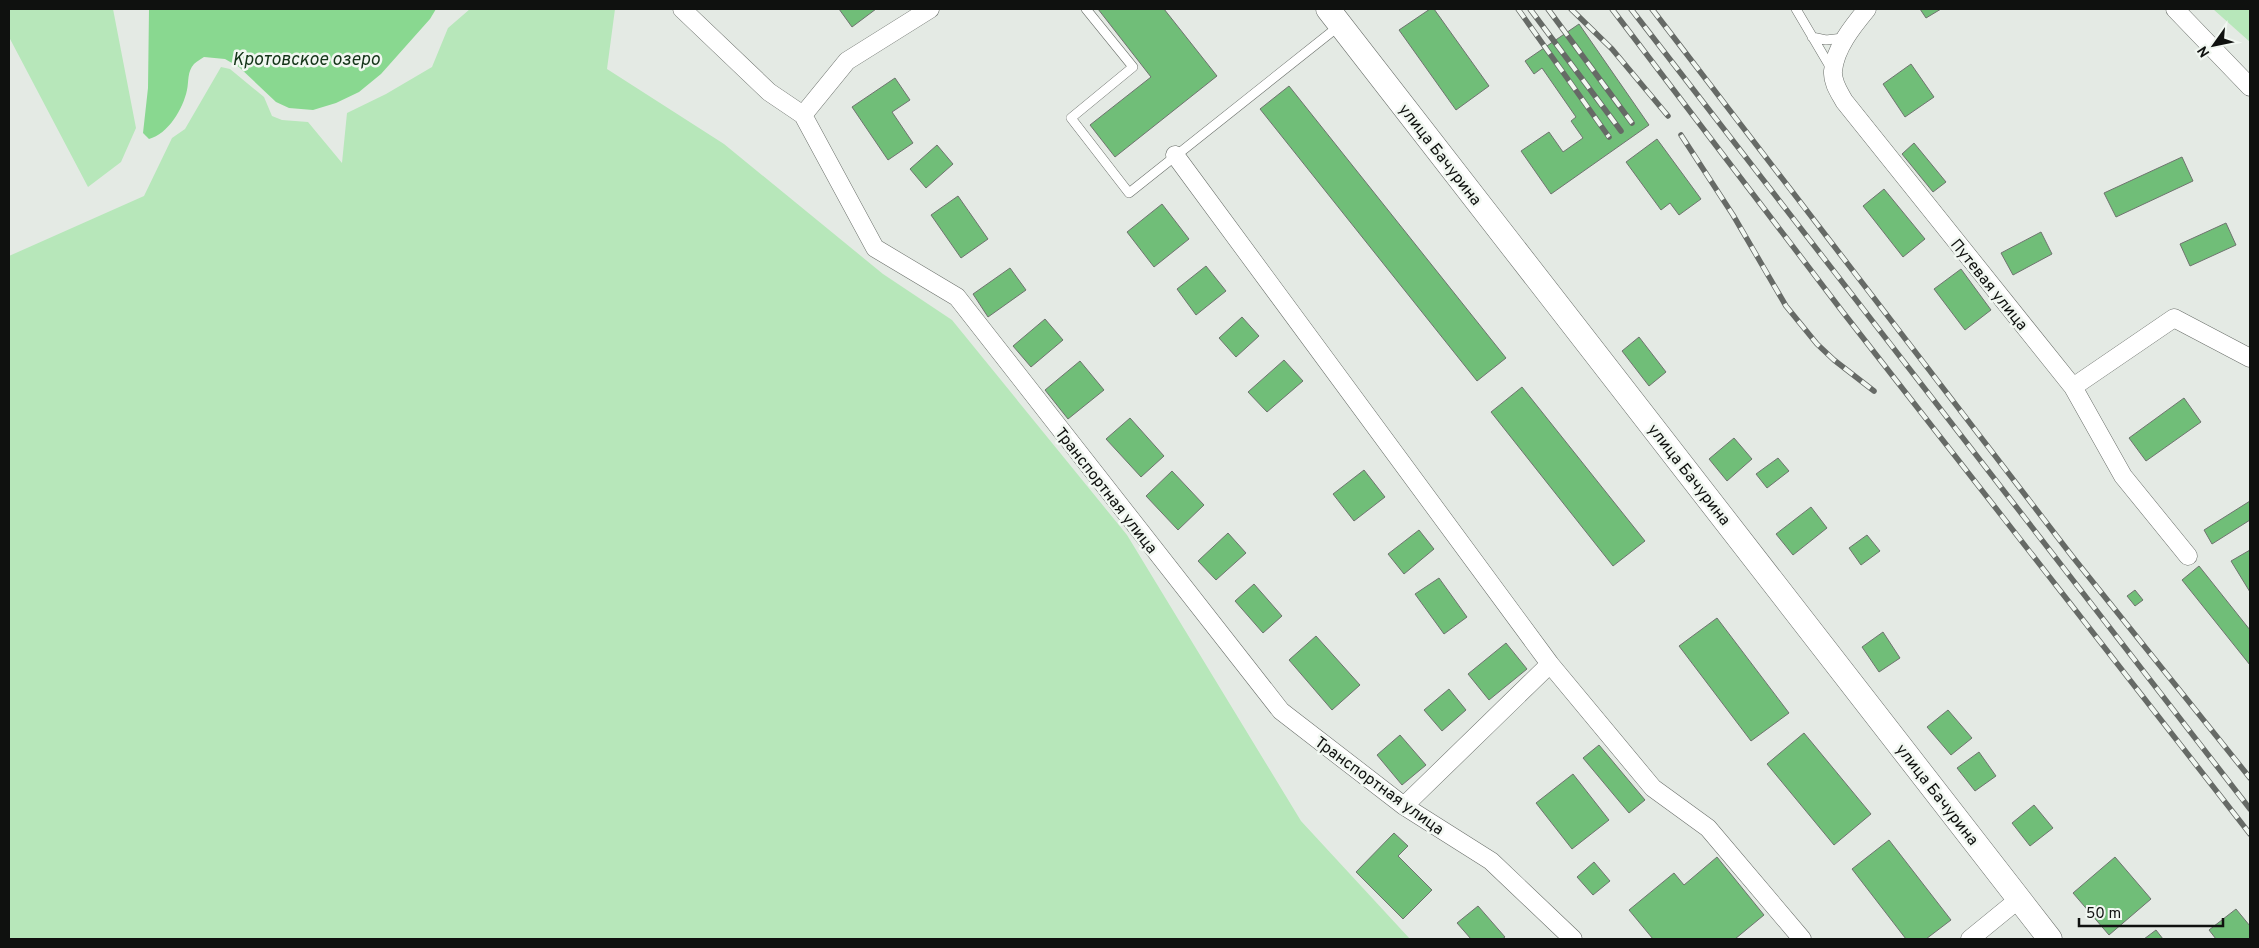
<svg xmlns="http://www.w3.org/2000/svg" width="2259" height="948" viewBox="0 0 2259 948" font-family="Overpass,sans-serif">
	<rect width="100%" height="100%" fill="#e4eae4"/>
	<!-- green -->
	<path fill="#b7e7ba" d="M9 9H113L136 128 121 162 88 187 9 37Z
		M470 9H615L607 69 724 144 883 274 952 320 1127 535 1301 821 1410 939H9V256L144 196 172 138 185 129 221 67 230 69 264 97 272 116 282 120 308 122 342 163 347 113 386 94 432 67 448 28Z
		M2213 9H2250V42Z"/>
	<!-- water -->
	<path fill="#89d890" d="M149 9H436L430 19 381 74 359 92 336 103 313 110 289 108 276 102 239 67 225 59 204 57C201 59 197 61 194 64 187 72 189 81 187 90 183 109 168 134 149 139L143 133 148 88Z"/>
	<!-- building -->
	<path fill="#70be78" stroke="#6f746f" d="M839 9H876L852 27Z
		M1098 9H1164L1217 76 1115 157 1090 125 1151 77Z
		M1430 9H1434L1489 86 1456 110 1399 30Z
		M1920 9H1941L1926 18Z
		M1579 24 1649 125 1551 194 1521 151 1549 132 1563 152 1583 138 1571 121 1576 117 1542 68 1534 74 1525 61Z
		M1911 64 1934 97 1905 117 1883 84Z
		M895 78 910 100 892 112 913 143 888 160 852 107Z
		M1289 86 1506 358 1477 381 1260 109Z
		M1657 139 1701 199 1679 215 1670 203 1661 210 1626 162Z
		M1914 143 1946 182 1933 192 1902 154Z
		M937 145 953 164 926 188 910 169Z
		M2182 157 2193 181 2116 217 2104 193Z
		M1884 189 1925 239 1903 257 1863 206Z
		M958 196 988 239 961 258 931 215Z
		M1162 204 1189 239 1154 267 1127 232Z
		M2226 223 2236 245 2190 266 2180 244Z
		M2041 232 2052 254 2013 275 2001 253Z
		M1206 266 1226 291 1196 315 1177 289Z
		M1010 268 1026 290 988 317 973 294Z
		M1961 269 1991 310 1965 330 1934 289Z
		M1242 317 1259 336 1236 357 1219 338Z
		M1045 319 1063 340 1031 367 1013 346Z
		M1639 337 1666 372 1649 386 1622 351Z
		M1284 360 1303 381 1267 412 1248 392Z
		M1080 361 1104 390 1068 419 1045 390Z
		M1522 387 1645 541 1613 566 1491 412Z
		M2184 398 2201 422 2146 461 2129 438Z
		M1130 418 1164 456 1141 477 1106 439Z
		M1734 438 1752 459 1727 481 1709 459Z
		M1778 458 1789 471 1767 488 1756 474Z
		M1364 470 1385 497 1354 521 1333 494Z
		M1172 471 1204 505 1178 530 1146 496Z
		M2250 501V520L2212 544 2204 530Z
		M1811 507 1827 528 1793 555 1776 534Z
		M1419 530 1434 549 1404 574 1388 554Z
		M1228 533 1246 553 1216 580 1198 561Z
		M1867 535 1880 551 1861 565 1849 548Z
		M2250 550V592L2231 561Z
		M2199 566 2250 630V665L2182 580Z
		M1439 578 1467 617 1444 634 1415 594Z
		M1254 584 1282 616 1263 633 1235 601Z
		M2135 590 2143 600 2135 606 2127 596Z
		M1717 618 1789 713 1751 741 1679 646Z
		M1883 632 1900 658 1879 672 1862 647Z
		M1316 636 1360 685 1332 710 1289 660Z
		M1506 643 1527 669 1489 700 1468 674Z
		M1449 689 1466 710 1442 731 1424 710Z
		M1948 710 1972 738 1951 755 1927 727Z
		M1804 733 1871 814 1834 845 1767 764Z
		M1400 735 1426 765 1402 785 1377 755Z
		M1599 745 1645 800 1629 813 1583 758Z
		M1979 752 1996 776 1975 791 1957 768Z
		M1573 774 1609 820 1572 849 1536 803Z
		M2034 805 2053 828 2030 846 2012 823Z
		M1394 833 1408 846 1398 856 1432 890 1403 919 1356 872Z
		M1889 840 1951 920 1926 939H1906L1852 869Z
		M1717 857 1764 915 1735 939H1653L1629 910 1674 873 1684 885Z
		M2115 857 2151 899 2109 935 2073 893Z
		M1594 862 1610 881 1593 895 1577 877Z
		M1478 906 1505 937 1502 939H1471L1457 923Z
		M2236 909 2250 926V939H2216L2209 930Z
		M2156 930 2163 939H2144Z"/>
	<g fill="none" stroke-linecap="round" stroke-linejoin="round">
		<!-- lane casing -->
		<g stroke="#696e69" stroke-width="10">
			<path id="lane" d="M1086 9 1133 67 1071 118 1129 193 1339 26
				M1796 9 1832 70
				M1812 37 1826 40 1843 38"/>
		</g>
		<!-- street casing -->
		<g stroke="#696e69" stroke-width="19">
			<path id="street" d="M682 9 769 92 803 115 875 248 957 297 1281 711 1404 806 1491 861 1573 939
				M1867 9C1853 26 1835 48 1833 71 1832 82 1839 92 1844 101L2073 387 2123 476 2188 556
				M2175 9 2250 87
				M803 115 847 61 930 9
				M1175 155 1550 664 1653 788 1708 828 1802 939
				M2073 387 2174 318 2250 358
				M1404 806 1550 664
				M1970 939 2019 899"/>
		</g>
		<!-- secondary casing -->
		<g stroke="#696e69" stroke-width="25">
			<path id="secondary" d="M1328 9 2050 939"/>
		</g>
		<!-- lane -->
		<use href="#lane" stroke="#fff" stroke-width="9"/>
		<!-- street -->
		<use href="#street" stroke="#fff" stroke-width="18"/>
		<!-- secondary -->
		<use href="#secondary" stroke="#fff" stroke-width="24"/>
		<!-- rail casing -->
		<g stroke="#666a66" stroke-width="5.5">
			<path id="rail" d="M1518 9 1609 137
				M1530 9 1621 131
				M1548 9 1632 123
				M1571 9 1612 49 1668 116
				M1612 9 1842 311 2250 834
				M1631 9 2250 809
				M1652 9 2072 556 2250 778
				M1681 135 1733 215 1786 306 1817 344 1834 360 1874 391"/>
		</g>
		<!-- rail -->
		<use href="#rail" stroke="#f1f7f1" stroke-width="4" stroke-dasharray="11" stroke-linecap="butt"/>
	</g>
	<g text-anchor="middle" stroke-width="5" stroke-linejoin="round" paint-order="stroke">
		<!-- street labels -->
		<g font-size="16" fill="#0f110f" stroke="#f1f7f1">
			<text transform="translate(1441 154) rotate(52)" y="6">улица Бачурина</text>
			<text transform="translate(1990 284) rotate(51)" y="6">Путевая улица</text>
			<text transform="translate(1690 474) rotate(52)" y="6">улица Бачурина</text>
			<text transform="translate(1107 490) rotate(52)" y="6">Транспортная улица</text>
			<text transform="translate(1380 785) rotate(36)" y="6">Транспортная улица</text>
			<text transform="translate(1938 794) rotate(52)" y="6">улица Бачурина</text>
		</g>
		<!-- water labels -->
		<g font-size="18" font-style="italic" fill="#143418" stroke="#f1f7f1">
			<text x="306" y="65">Кротовское озеро</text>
		</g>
	</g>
	<!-- border -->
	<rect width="2259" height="948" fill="none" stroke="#0f110f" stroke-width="20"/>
	<!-- north arrow -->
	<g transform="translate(2214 45) rotate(237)" stroke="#f1f7f1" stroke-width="4" paint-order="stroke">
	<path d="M0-4L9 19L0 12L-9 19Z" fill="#0f110f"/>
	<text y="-8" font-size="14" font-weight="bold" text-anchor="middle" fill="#0f110f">N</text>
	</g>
	<!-- scale -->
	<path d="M2079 918v8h144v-8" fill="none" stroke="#0f110f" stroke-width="2.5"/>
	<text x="2086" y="918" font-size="15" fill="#0f110f" stroke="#f1f7f1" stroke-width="4" paint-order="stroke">50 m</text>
</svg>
